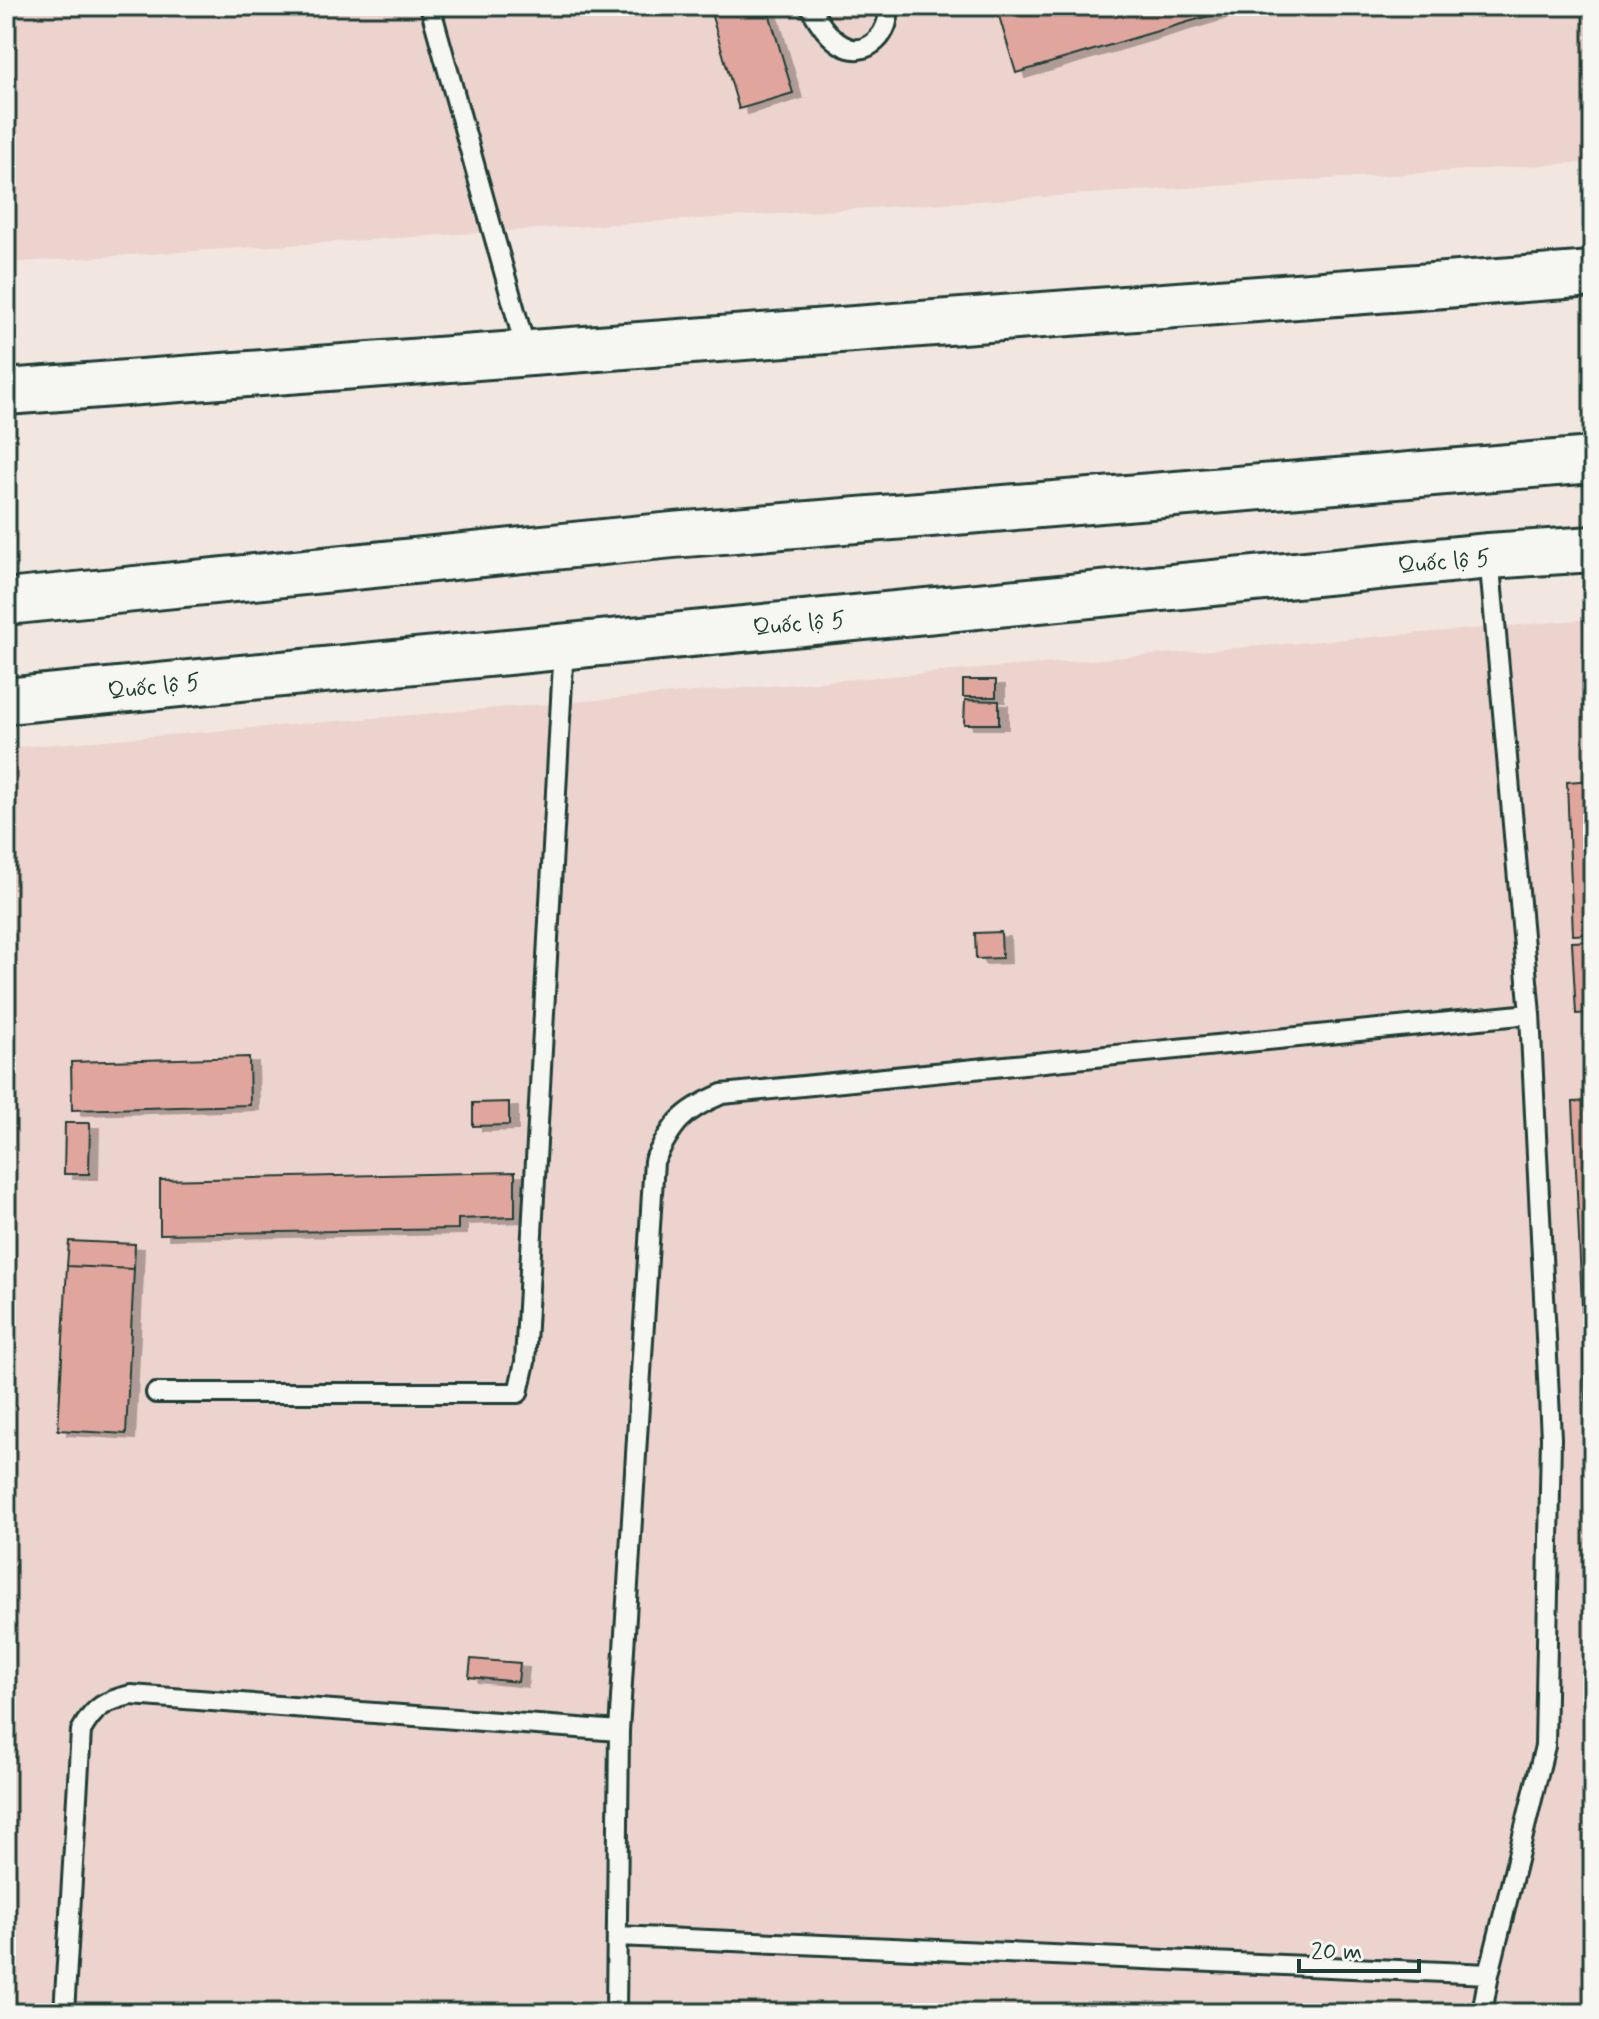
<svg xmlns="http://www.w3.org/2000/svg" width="1599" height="2019" viewBox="0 0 1599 2019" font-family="Mynerve,sans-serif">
	<defs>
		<filter id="shadow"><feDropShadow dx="9" dy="5" stdDeviation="0" flood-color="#0004"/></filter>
	</defs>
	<rect width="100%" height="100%" fill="#f2e6e1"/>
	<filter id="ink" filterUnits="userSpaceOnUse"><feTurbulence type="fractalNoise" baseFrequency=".0125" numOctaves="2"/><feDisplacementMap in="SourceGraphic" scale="16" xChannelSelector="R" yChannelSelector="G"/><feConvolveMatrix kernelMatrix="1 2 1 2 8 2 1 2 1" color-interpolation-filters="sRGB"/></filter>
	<g filter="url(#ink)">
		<!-- built -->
		<path fill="#edd3cd" d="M6 6H1593V162L6 263Z
			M1593 619V2013H6V748Z"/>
		<!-- building -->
		<path fill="#e0a69e" stroke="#1f3d34" stroke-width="2" filter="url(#shadow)" d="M709 6H767L793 93 739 109Z
			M996 6H1242L1016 73Z
			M963 680H996V697H963Z
			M965 700 999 701V724H964Z
			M1593 780V934L1573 935 1567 782Z
			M1001 932 1002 958 976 959 975 933Z
			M1593 941V1013L1576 1014 1572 942Z
			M249 1057 250 1105 72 1110 71 1062Z
			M1593 1101V1555L1573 1102Z
			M509 1102V1125L473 1126V1103Z
			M65 1123H90L89 1174H64Z
			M515 1172V1217L458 1219V1229L160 1234V1180Z
			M69 1241 135 1244 134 1269 67 1266Z
			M67 1266 134 1269 126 1434 58 1430Z
			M471 1659 520 1663 518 1682 469 1677Z"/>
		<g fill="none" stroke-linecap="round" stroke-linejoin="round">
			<!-- service casing -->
			<g stroke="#1f3d34" stroke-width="24">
				<path id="service" d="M430 6 527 354
					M810 6C817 20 828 37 842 45 868 60 892 31 888 6
					M156 1393H518L525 1362 564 645
					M617 1936 1489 1974
					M64 2013 81 1731C94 1707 105 1701 131 1695L619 1731
					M616 2013 619 1731 654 1161C673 1123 682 1111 722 1094L1530 1014
					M1482 2013 1489 1974 1545 1746 1551 1438 1530 1014 1489 556"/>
			</g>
			<!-- trunk casing -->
			<g stroke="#1f3d34" stroke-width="50">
				<path id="trunk" d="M6 392 1593 274
					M6 602 673 535 1593 460
					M6 701 1489 556 1593 549"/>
			</g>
			<!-- service -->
			<use href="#service" stroke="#f6f6f2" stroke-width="18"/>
			<!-- trunk -->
			<use href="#trunk" stroke="#f6f6f2" stroke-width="44"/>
		</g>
	</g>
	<g text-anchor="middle" stroke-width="7" stroke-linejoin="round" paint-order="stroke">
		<!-- street labels -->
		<g font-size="24" fill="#1f3d34" stroke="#f6f6f2">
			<text transform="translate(1444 561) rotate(-5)" y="8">Quốc lộ 5</text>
			<text transform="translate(799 623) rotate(-5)" y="8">Quốc lộ 5</text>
			<text transform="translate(154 686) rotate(-6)" y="8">Quốc lộ 5</text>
		</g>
	</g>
	<!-- margin -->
	<rect width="1599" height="2019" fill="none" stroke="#f6f6f2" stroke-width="32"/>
	<rect x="16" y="16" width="1567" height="1987" fill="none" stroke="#1f3d34" stroke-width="3" filter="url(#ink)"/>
	<!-- scale -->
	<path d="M1299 1959v12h120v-12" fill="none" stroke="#1f3d34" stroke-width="4"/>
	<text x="1311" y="1959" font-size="24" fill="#1f3d34" stroke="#f6f6f2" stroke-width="6" paint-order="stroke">20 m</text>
</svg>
